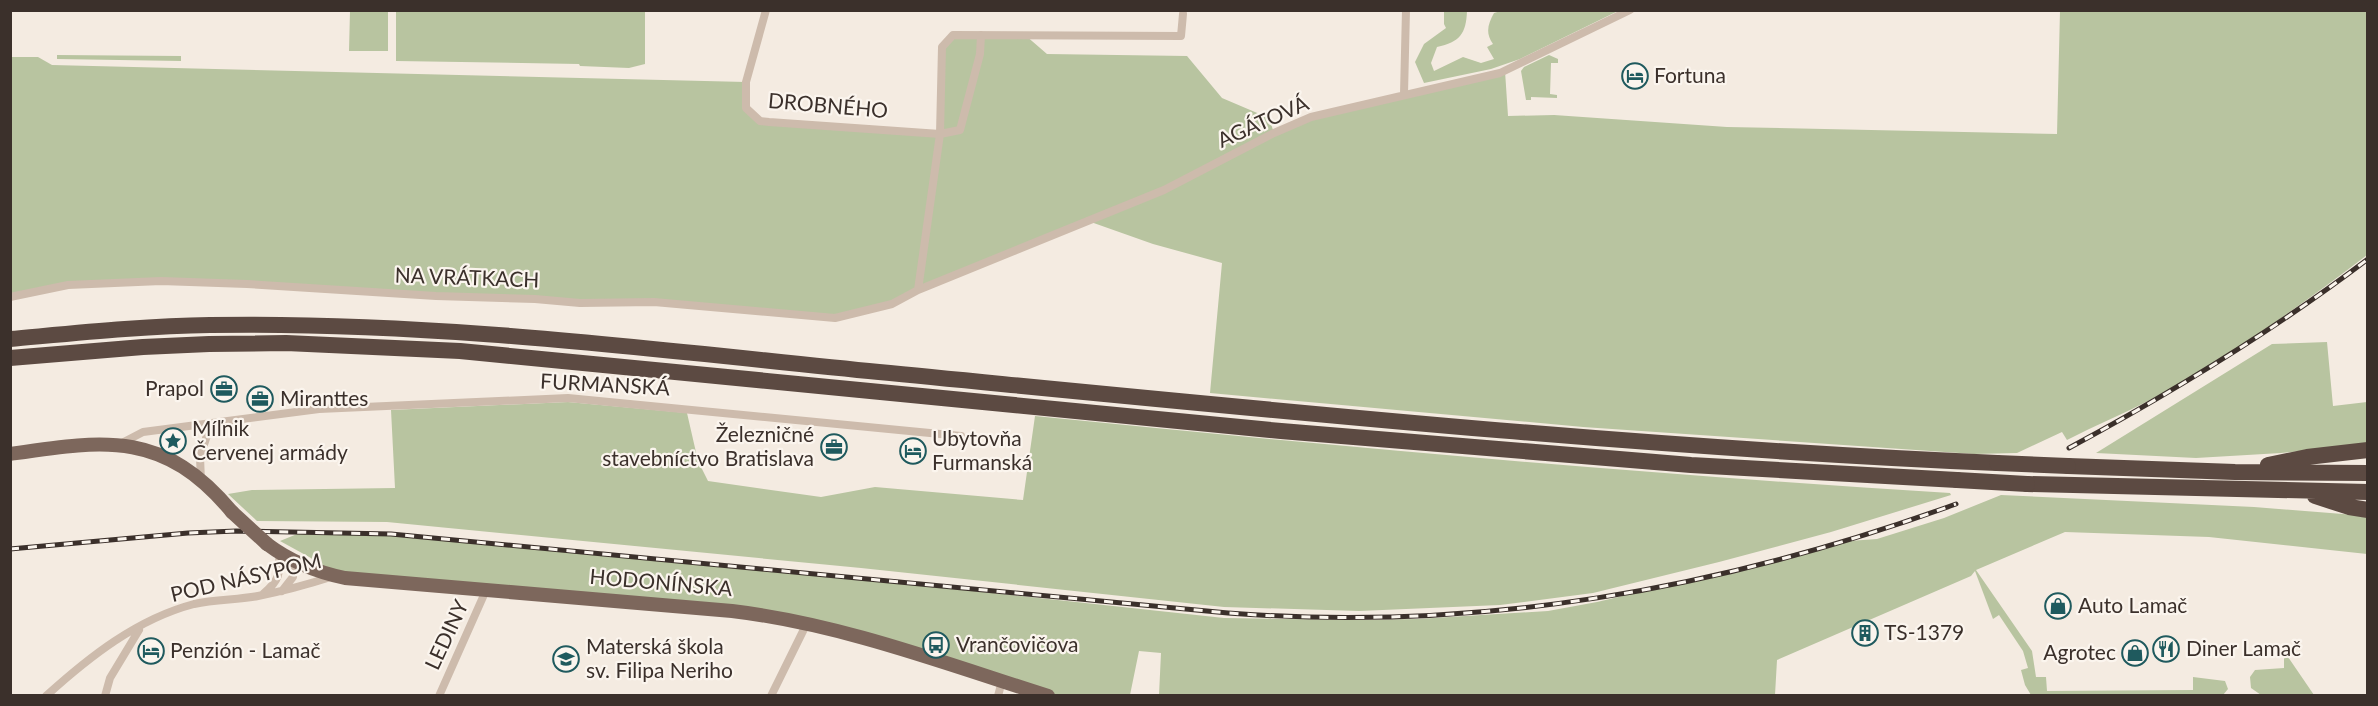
<svg xmlns="http://www.w3.org/2000/svg" width="2378" height="706" viewBox="0 0 2378 706" font-family="Lato,sans-serif">
	<rect width="100%" height="100%" fill="#f4ebe1"/>
	<!-- green -->
	<path fill="#b8c4a0" d="M1504 10H1618V11L1520 59 1491 69 1424 83 1415 62 1424 44 1446 28 1444 24V11H1467C1466 34 1460 42 1437 47L1431 63 1434 71 1463 57 1481 63 1494 59 1487 47 1493 44C1485 33 1488 24 1494 13Z
		M350 11H388V51H349Z
		M396 11H645V64L629 68 580 66 579 64 396 61Z
		M2060 11H2367V255C2298 308 2226 358 2150 400 2123 414 2094 426 2067 440L2062 432 2017 453 1974 454 1583 427 1210 393 1222 263 1153 244 1088 221 892 304 835 318 654 302 580 303 247 284 68 285 11 297V57H38L52 65 746 82V108L761 121 940 134 942 47 953 35H1025L1047 54 1187 56 1222 98 1269 118 1274 133 1311 117 1505 71 1508 116 1554 115 1727 127 2057 134Z
		M57 55 181 56V61L57 59Z
		M1549 55 1558 59V63H1551L1550 94 1557 95V98L1531 97V100H1526L1521 71 1524 67Z
		M2327 342 2333 406 2367 402V445L2281 453 2196 458 2096 453 2272 344Z
		M568 402 687 413 698 461 708 481 821 497 875 487 1023 500 1035 416C1339 447 1644 474 1950 493L1951 495 1831 532 1719 562 1593 593 1500 605 1359 611 1224 607 861 568 387 522 257 521 228 494 252 490 395 488 391 410Z
		M2001 495 2254 507 2368 516 2367 554 2209 537 2065 532 1976 570 2032 651 2036 677H2046L2047 691 2193 690V677L2225 681 2228 689 2223 695H2031L2025 685 2021 670 2028 668 2023 651 1999 615 1993 619 1975 571 1971 576 1777 660 1775 695H1159L1161 653 1139 651 1130 695 1048 696 829 628 321 572 311 558 280 541 302 532 387 534 863 579 1224 618 1358 620 1417 619 1548 611 1597 602 1717 574 1835 542 1877 539 1944 518Z
		M2284 651 2314 695H2261L2251 688 2250 677 2255 670 2284 668Z"/>
	<g fill="none" stroke-linecap="round" stroke-linejoin="round">
		<!-- minor -->
		<path stroke="#cdbbac" stroke-width="8" d="M766 10 746 82V108L760 121 769 122 940 134 960 130 980 54 981 35
			M1404 94 1406 10
			M918 290 940 134 942 47 953 35 1181 36 1183 14
			M10 297 68 285 161 281 247 284 436 296 535 299 580 303 654 302 835 318 892 304 918 290 1164 190 1274 133 1311 117 1500 73 1630 10
			M120 444 143 432 319 409 568 398 961 436
			M201 481 200 457 211 423
			M282 591 293 577V561
			M263 594C280 580 280 574 279 553
			M46 696C89 657 137 619 194 604 216 599 237 600 258 596 284 591 309 584 334 576
			M105 696 110 678 139 630
			M439 696 487 588
			M771 696 807 623
			M998 696 1002 681"/>
		<!-- primary -->
		<path stroke="#7d675c" stroke-width="14" d="M10 454C105 440 164 430 232 512
			M267 544C291 562 316 572 345 578L732 611C841 624 944 663 1048 696"/>
		<!-- motorway -->
		<path stroke="#5c4a42" stroke-width="16" d="M10 339C77 333 144 326 210 325 434 321 657 350 879 372 1251 408 1624 447 1997 463
			M10 358 143 347 209 344 286 343 460 351 1281 431 1691 465 1957 480
			M2268 465 2307 457 2368 450
			M2068 466 2235 472 2368 473
			M2027 484 2368 492
			M2315 496 2349 507 2368 510"/>
		<!-- rail casing -->
		<g stroke="#3b302b" stroke-width="5">
			<path id="rail" d="M2069 448C2173 392 2273 331 2368 259
				M10 549 188 533 236 531 391 534 1228 613C1479 632 1719 590 1956 504"/>
		</g>
		<!-- rail -->
		<use href="#rail" stroke="#fbf5ee" stroke-width="3" stroke-dasharray="9" stroke-linecap="butt"/>
		<!-- primary-bridge -->
		<path stroke="#7d675c" stroke-width="14" d="M232 512 267 544"/>
		<!-- motorway-bridge -->
		<path stroke="#5c4a42" stroke-width="16" d="M1997 463 2068 466
			M1957 480 2027 484"/>
	</g>
	<!-- icons -->
	<defs>
		<g id="hotel-ring" transform="scale(1.35)"><circle r="9.5" fill="#fbf5ee" stroke="#1f5a5e" stroke-width="1.5"/><path d="M-6-4.5h1.5V1H6V5H4.5V3h-9V5H-6ZM-4 0a1.8 1.8 0 1 1 3.6 0ZM.5 0V-2.5h3Q6-2.5 6 0Z" fill="#1f5a5e"/></g>
		<g id="office-ring" transform="scale(1.35)"><circle r="9.5" fill="#fbf5ee" stroke="#1f5a5e" stroke-width="1.5"/><path d="M-6-3h4V-5.5h4V-3h4V5H-6ZM-1-4.5V-3h2v-1.5ZM-6 0V1H6V0Z" fill="#1f5a5e"/></g>
		<g id="sight-ring" transform="scale(1.35)"><circle r="9.5" fill="#fbf5ee" stroke="#1f5a5e" stroke-width="1.5"/><path d="M0-6L1.8-2.2L6-1.7L2.9 1.2L3.7 5.4L0 3.3L-3.7 5.4L-2.9 1.2L-6-1.7L-1.8-2.2Z" fill="#1f5a5e"/></g>
		<g id="shop-ring" transform="scale(1.35)"><circle r="9.5" fill="#fbf5ee" stroke="#1f5a5e" stroke-width="1.5"/><path d="M-5-2.5h2.3a2.7 3.5 0 0 1 5.4 0H5L5.5 6h-11ZM-1.5-2.5h3a1.5 2.3 0 0 0-3 0Z" fill="#1f5a5e"/></g>
		<g id="building-ring" transform="scale(1.35)"><circle r="9.5" fill="#fbf5ee" stroke="#1f5a5e" stroke-width="1.5"/><path d="M-4-6H4V6H1V3H-1V6H-4ZM-2.5-4.3h1.7v1.8h-1.7ZM.8-4.3h1.7v1.8H.8ZM-2.5-1h1.7V.8h-1.7ZM.8-1h1.7V.8H.8Z" fill="#1f5a5e"/></g>
		<g id="bus-ring" transform="scale(1.35)"><circle r="9.5" fill="#fbf5ee" stroke="#1f5a5e" stroke-width="1.5"/><path d="M-5-6H5V4H4V6H2V4H-2V6H-4V4H-5ZM-3.5-4V0h7V-4ZM-3.5 1.2v1.5H-2V1.2ZM2 1.2v1.5H3.5V1.2Z" fill="#1f5a5e"/></g>
		<g id="restaurant-ring" transform="scale(1.35)"><circle r="9.5" fill="#fbf5ee" stroke="#1f5a5e" stroke-width="1.5"/><path d="M-5-6h1v4h1v-4h1v4h1v-4h1v5L-1.5 .5V6h-2V.5L-5-1ZM5-6V6H3V1.5H1.5Q1.5-4 5-6Z" fill="#1f5a5e"/></g>
		<g id="school-ring" transform="scale(1.35)"><circle r="9.5" fill="#fbf5ee" stroke="#1f5a5e" stroke-width="1.5"/><path d="M0-5L7-2L0 1L-7-2ZM-4 1L0 2.5L4 1V4Q0 6-4 4Z" fill="#1f5a5e"/></g>
	</defs>
	<g fill-rule="evenodd">
		<use href="#hotel-ring" x="1635" y="76"/>
		<use href="#office-ring" x="224" y="389"/>
		<use href="#office-ring" x="260" y="399"/>
		<use href="#sight-ring" x="173" y="441"/>
		<use href="#office-ring" x="834" y="447"/>
		<use href="#hotel-ring" x="913" y="451"/>
		<use href="#shop-ring" x="2058" y="606"/>
		<use href="#building-ring" x="1865" y="633"/>
		<use href="#bus-ring" x="936" y="645"/>
		<use href="#restaurant-ring" x="2166" y="649"/>
		<use href="#hotel-ring" x="151" y="651"/>
		<use href="#shop-ring" x="2135" y="653"/>
		<use href="#school-ring" x="566" y="659"/>
	</g>
	<g text-anchor="middle" stroke-width="4.5" stroke-linejoin="round" paint-order="stroke">
		<!-- poi labels -->
		<g font-size="21" fill="#3b302b" stroke="#fbf5ee" text-anchor="start">
			<text x="1654" y="83">Fortuna</text>
			<text x="204" y="396" text-anchor="end">Prapol</text>
			<text x="280" y="406">Miranttes</text>
			<text x="192" y="436">Míľnik<tspan x="192" dy="24">Červenej armády</tspan></text>
			<text x="814" y="442" text-anchor="end">Železničné<tspan x="814" dy="24">stavebníctvo Bratislava</tspan></text>
			<text x="932" y="446">Ubytovňa<tspan x="932" dy="24">Furmanská</tspan></text>
			<text x="2078" y="613">Auto Lamač</text>
			<text x="1884" y="640">TS-1379</text>
			<text x="956" y="652">Vrančovičova</text>
			<text x="586" y="654">Materská škola<tspan x="586" dy="24">sv. Filipa Neriho</tspan></text>
			<text x="2186" y="656">Diner Lamač</text>
			<text x="170" y="658">Penzión - Lamač</text>
			<text x="2116" y="660" text-anchor="end">Agrotec</text>
		</g>
		<!-- street labels -->
		<g font-size="21" fill="#3b302b" stroke="#fbf5ee">
			<text transform="translate(828 106) rotate(5)" y="7">DROBNÉHO</text>
			<text transform="translate(1263 122) rotate(-24)" y="7">AGÁTOVÁ</text>
			<text transform="translate(467 278) rotate(2)" y="7">NA VRÁTKACH</text>
			<text transform="translate(605 385) rotate(3)" y="7">FURMANSKÁ</text>
			<text transform="translate(246 578) rotate(-13)" y="7">POD NÁSYPOM</text>
			<text transform="translate(661 583) rotate(5)" y="7">HODONÍNSKA</text>
			<text transform="translate(447 635) rotate(-65)" y="7">LEDINY</text>
		</g>
	</g>
	<!-- border -->
	<rect width="2378" height="706" fill="none" stroke="#3b302b" stroke-width="24"/>
</svg>
